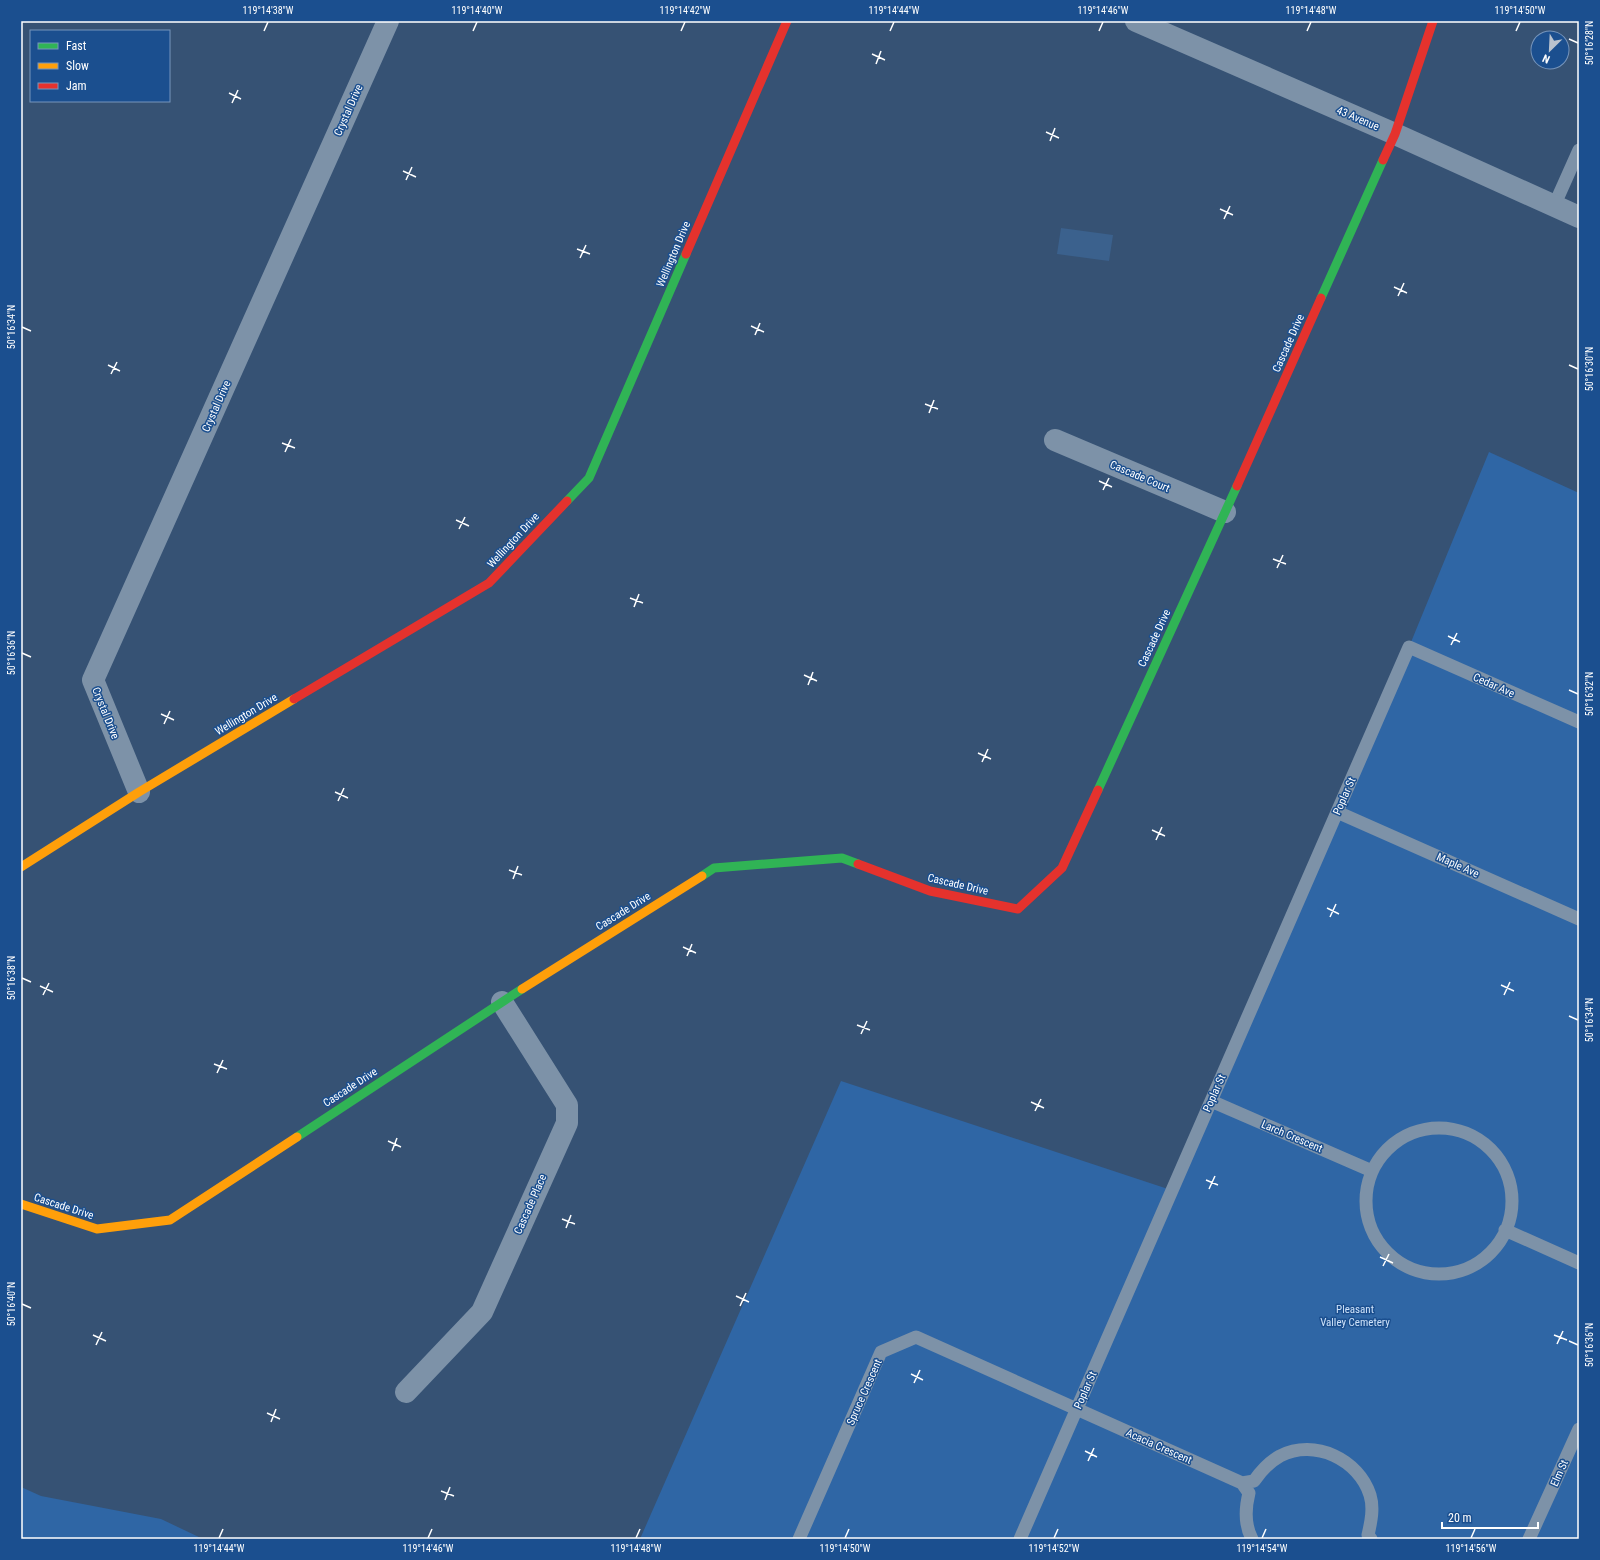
<svg xmlns="http://www.w3.org/2000/svg" width="1600" height="1560" viewBox="0 0 1600 1560" font-family="'Roboto Condensed',sans-serif">
	<rect width="100%" height="100%" fill="#365274"/>
	<!-- green -->
	<path fill="#2f66a5" d="M1489 452 1579 493V1539H640L841 1081 1171 1190 1409 647Z
		M21 1487 41 1496 161 1519 203 1539H21Z"/>
	<!-- water -->
	<path fill="#3b618d" d="M1061 228 1113 235 1109 261 1057 254Z"/>
	<g fill="none" stroke-linecap="round" stroke-linejoin="round">
		<!-- lane -->
		<path stroke="#7d92a8" stroke-width="13" d="M1554 206 1579 150
			M1337 812 1579 919
			M1211 1101 1372 1171
			M1366 1201a73 73 0 1 1 146 0a73 73 0 1 1-146 0Z
			M1505 1230 1579 1263
			M799 1539 881 1352 916 1337 1242 1483
			M1020 1539 1409 647 1579 722
			M1252 1539C1244 1524 1245 1509 1249 1493L1242 1483 1254 1481C1261 1471 1269 1462 1280 1456 1315 1438 1359 1460 1370 1495 1374 1508 1371 1522 1368 1535L1371 1539
			M1529 1539 1579 1429"/>
		<!-- street -->
		<path stroke="#7d92a8" stroke-width="22" d="M1136 21 1395 134 1579 217
			M1055 440 1225 512
			M139 792 93 680 388 21
			M406 1392 482 1312 567 1123V1105L502 1002"/>
		<!-- fast -->
		<path stroke="#30b455" stroke-width="9" d="M1321 298 1383 160
			M567 501 589 478 686 254
			M1098 790 1237 486
			M702 876 714 868 842 858 858 864
			M297 1137 522 989"/>
		<!-- slow -->
		<path stroke="#ff9f0a" stroke-width="9" d="M21 867 139 792 294 699
			M522 989 702 876
			M21 1204 97 1229 170 1220 297 1137"/>
		<!-- jam -->
		<path stroke="#e5322d" stroke-width="9" d="M1383 160 1395 134 1433 21
			M686 254 787 21
			M1237 486 1321 298
			M294 699 489 583 567 501
			M858 864 930 891 1018 909 1062 868 1098 790"/>
	</g>
	<!-- ticks -->
	<path fill="none" stroke="#fff" stroke-width="1.5" d="M264 31 268 22M473 31 477 22M681 31 685 22M890 31 894 22M1099 31 1103 22M1307 31 1311 22M1516 31 1520 22M1569 39 1578 43M872 54 885 60M876 64 881 51M229 93 241 99M232 103 238 90M1046 132 1059 138M1050 141 1055 128M403 171 416 177M406 180 412 167M1220 209 1233 215M1224 219 1230 206M577 249 590 254M580 258 586 245M1394 287 1407 293M1398 296 1404 283M751 326 764 332M22 327 31 331M755 335 760 323M108 365 120 371M1569 365 1578 369M111 374 117 362M925 404 938 409M929 413 934 400M282 443 295 448M285 452 291 439M1099 481 1112 487M1103 490 1109 478M456 520 469 526M459 529 465 517M1273 559 1286 564M1277 568 1283 555M630 598 643 603M634 607 639 594M1448 636 1460 642M1451 645 1457 633M22 653 31 657M804 675 817 681M808 685 813 672M1569 690 1578 694M161 714 174 720M164 724 170 711M978 753 991 759M982 762 988 749M335 792 348 798M338 801 344 788M1152 830 1165 836M1156 840 1162 827M509 870 522 875M513 879 518 866M1327 908 1339 914M1330 917 1336 904M683 947 696 953M687 956 692 944M22 978 31 982M1501 985 1514 991M40 986 53 992M43 995 49 983M1504 995 1510 982M1569 1016 1578 1020M857 1025 870 1030M861 1034 867 1021M214 1064 227 1069M217 1073 223 1060M1031 1102 1044 1108M1035 1111 1041 1099M388 1141 401 1147M392 1151 397 1138M1206 1180 1218 1185M1209 1189 1215 1176M562 1219 575 1224M566 1228 571 1215M1380 1257 1393 1263M1383 1266 1389 1254M736 1296 749 1302M22 1304 31 1308M740 1306 746 1293M93 1335 106 1341M1554 1335 1567 1340M1569 1341 1578 1345M1557 1344 1563 1331M96 1345 102 1332M911 1374 923 1380M914 1383 920 1370M267 1413 280 1419M271 1422 276 1409M1085 1451 1097 1457M1088 1461 1094 1448M441 1491 454 1496M445 1500 450 1487M219 1538 223 1529M428 1538 432 1529M636 1538 640 1529M845 1538 849 1529M1054 1538 1058 1529M1262 1538 1266 1529M1471 1538 1475 1529"/>
	<g text-anchor="middle" stroke-width="3" stroke-linejoin="round" paint-order="stroke">
		<!-- street labels -->
		<g font-size="11" fill="#fff" stroke="#1b4f8f">
			<text transform="translate(348 110) rotate(-66)" y="4">Crystal Drive</text>
			<text transform="translate(1358 118) rotate(23)" y="4">43 Avenue</text>
			<text transform="translate(673 254) rotate(-67)" y="4">Wellington Drive</text>
			<text transform="translate(1288 343) rotate(-66)" y="4">Cascade Drive</text>
			<text transform="translate(216 406) rotate(-66)" y="4">Crystal Drive</text>
			<text transform="translate(1140 476) rotate(23)" y="4">Cascade Court</text>
			<text transform="translate(513 540) rotate(-47)" y="4">Wellington Drive</text>
			<text transform="translate(1154 638) rotate(-65)" y="4">Cascade Drive</text>
			<text transform="translate(1494 685) rotate(24)" y="4">Cedar Ave</text>
			<text transform="translate(106 713) rotate(68)" y="4">Crystal Drive</text>
			<text transform="translate(246 714) rotate(-31)" y="4">Wellington Drive</text>
			<text transform="translate(1344 796) rotate(-66)" y="4">Poplar St</text>
			<text transform="translate(1458 865) rotate(24)" y="4">Maple Ave</text>
			<text transform="translate(958 884) rotate(13)" y="4">Cascade Drive</text>
			<text transform="translate(623 911) rotate(-32)" y="4">Cascade Drive</text>
			<text transform="translate(350 1087) rotate(-33)" y="4">Cascade Drive</text>
			<text transform="translate(1214 1093) rotate(-66)" y="4">Poplar St</text>
			<text transform="translate(1292 1136) rotate(23)" y="4">Larch Crescent</text>
			<text transform="translate(530 1204) rotate(-66)" y="4">Cascade Place</text>
			<text transform="translate(64 1206) rotate(18)" y="4">Cascade Drive</text>
			<text transform="translate(1085 1390) rotate(-66)" y="4">Poplar St</text>
			<text transform="translate(864 1392) rotate(-66)" y="4">Spruce Crescent</text>
			<text transform="translate(1159 1446) rotate(24)" y="4">Acacia Crescent</text>
			<text transform="translate(1559 1473) rotate(-66)" y="4">Elm St</text>
		</g>
		<!-- park labels -->
		<g font-size="11" fill="#cfe3fa" stroke="#1b4f8f">
			<text x="1355" y="1313">Pleasant<tspan x="1355" dy="13">Valley Cemetery</tspan></text>
		</g>
	</g>
	<!-- border -->
	<rect width="1600" height="1560" fill="none" stroke="#1b4f8f" stroke-width="44"/>
	<!-- legend -->
	<rect x="30" y="30" width="140" height="72" fill="#1b4f8f" stroke="#7695bc"/>
	<rect x="38" y="43" width="20" height="6" fill="#30b455" stroke="#7695bc"/>
	<text x="66" y="50" font-size="12" fill="#ffffff">Fast</text>
	<rect x="38" y="63" width="20" height="6" fill="#ff9f0a" stroke="#7695bc"/>
	<text x="66" y="70" font-size="12" fill="#ffffff">Slow</text>
	<rect x="38" y="83" width="20" height="6" fill="#e5322d" stroke="#7695bc"/>
	<text x="66" y="90" font-size="12" fill="#ffffff">Jam</text>
	<!-- north arrow -->
	<g transform="translate(1550 50) rotate(204)"><circle r="19" fill="#1b4f8f" stroke="#7695bc"/>
	<path d="M0-3L7 15L0 10L-7 15Z" fill="#b9c2ce"/>
	<text y="-6" font-size="11" font-weight="bold" text-anchor="middle" fill="#ffffff">N</text>
	</g>
	<!-- scale -->
	<path d="M1442 1522v6h96v-6" fill="none" stroke="#ffffff" stroke-width="2"/>
	<text x="1448" y="1522" font-size="12" fill="#ffffff" stroke="#1b4f8f" stroke-width="3" paint-order="stroke">20 m</text>
	<rect x="22" y="22" width="1556" height="1516" fill="none" stroke="#fff" stroke-width="1.5"/>
	<g font-size="10" text-anchor="middle" fill="#fff">
		<text x="268" y="14">119°14'38"W</text>
		<text x="477" y="14">119°14'40"W</text>
		<text x="685" y="14">119°14'42"W</text>
		<text x="894" y="14">119°14'44"W</text>
		<text x="1103" y="14">119°14'46"W</text>
		<text x="1311" y="14">119°14'48"W</text>
		<text x="1520" y="14">119°14'50"W</text>
		<text transform="translate(1589 43) rotate(-90)" y="4">50°16'28"N</text>
		<text transform="translate(11 327) rotate(-90)" y="4">50°16'34"N</text>
		<text transform="translate(1589 369) rotate(-90)" y="4">50°16'30"N</text>
		<text transform="translate(11 653) rotate(-90)" y="4">50°16'36"N</text>
		<text transform="translate(1589 694) rotate(-90)" y="4">50°16'32"N</text>
		<text transform="translate(11 978) rotate(-90)" y="4">50°16'38"N</text>
		<text transform="translate(1589 1020) rotate(-90)" y="4">50°16'34"N</text>
		<text transform="translate(11 1304) rotate(-90)" y="4">50°16'40"N</text>
		<text transform="translate(1589 1345) rotate(-90)" y="4">50°16'36"N</text>
		<text x="219" y="1552">119°14'44"W</text>
		<text x="428" y="1552">119°14'46"W</text>
		<text x="636" y="1552">119°14'48"W</text>
		<text x="845" y="1552">119°14'50"W</text>
		<text x="1054" y="1552">119°14'52"W</text>
		<text x="1262" y="1552">119°14'54"W</text>
		<text x="1471" y="1552">119°14'56"W</text>
	</g>
</svg>
